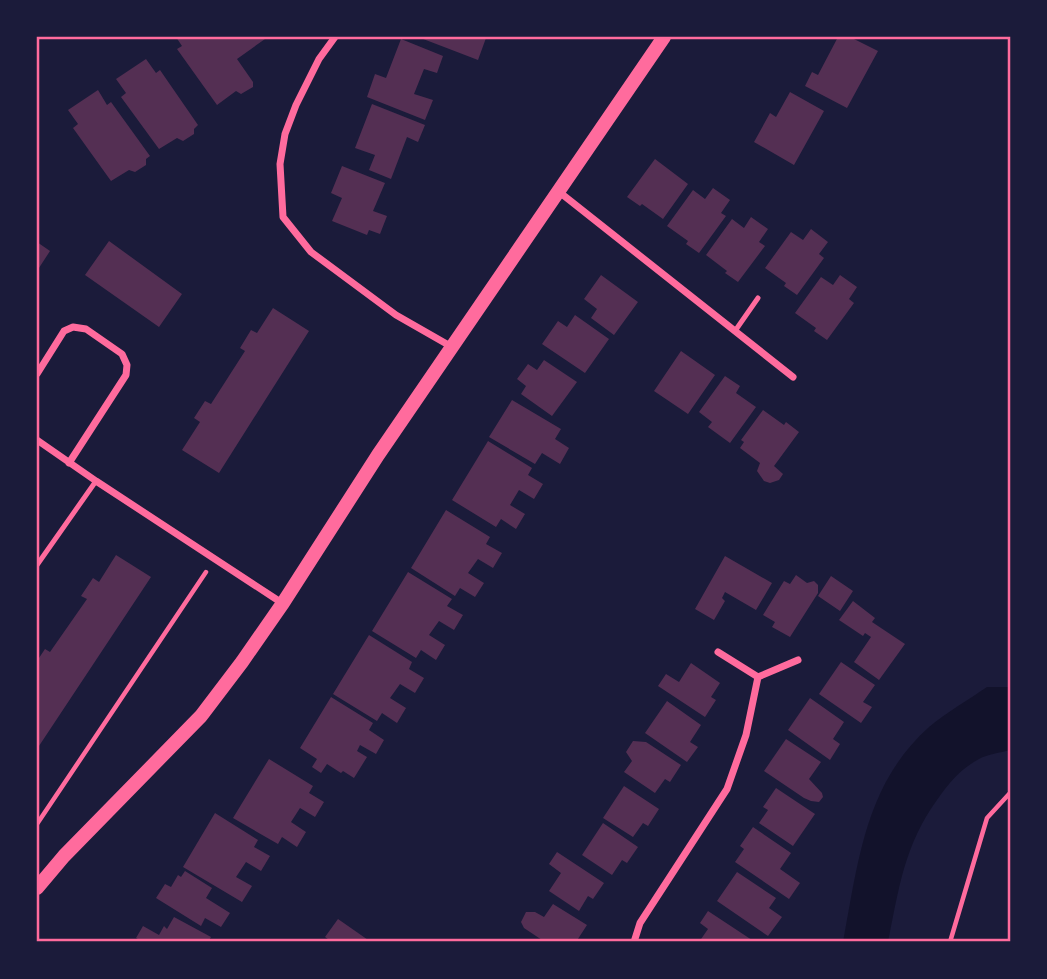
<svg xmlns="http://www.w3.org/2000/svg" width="1047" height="979" viewBox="0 0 1047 979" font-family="Karla,sans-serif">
	<rect width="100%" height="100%" fill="#1b1b3a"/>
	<!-- water -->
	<path fill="#12122b" d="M987 687H1010V750C1000 753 988 754 979 759 959 770 950 782 937 800 904 846 899 888 888 942H843C858 863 865 784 929 727 947 712 968 700 987 687Z"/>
	<!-- building -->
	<path fill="#542f53" d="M176 37H264L265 39 237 59 253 82V87L241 94 236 91 217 105 177 49 182 46Z
		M418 37H482L486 38 478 60Z
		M838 37H850L878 51 847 108 805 86 812 72 818 75Z
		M401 39 443 56 437 73 424 69 414 94 433 100 425 120 367 97 375 74 386 78Z
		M146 59 156 73 160 70 198 125 194 129V134L183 141 177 138 159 149 121 97 126 93 116 79Z
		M98 90 107 105 111 102 150 156 146 159V165L135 172 129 170 111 181 73 128 78 124 68 110Z
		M790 92 824 111 794 165 754 142 770 113 776 117Z
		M372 104 425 125 418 142 407 137 391 179 369 170 375 155 355 148Z
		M655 159 688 184 663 219 642 204 640 206 627 197Z
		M342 166 385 183 373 211 387 216 380 234 369 230 367 235 332 221 342 198 331 193Z
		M713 188 730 200 721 213 726 216 699 253 686 244 688 241 667 226 693 190 705 199Z
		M751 217 768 229 759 242 765 246 738 282 725 273 727 271 706 255 732 219 744 228Z
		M811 229 828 242 819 254 824 258 797 295 784 286 786 283 765 268 791 232 803 240Z
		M109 241 182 294 159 327 85 275Z
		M37 242 50 251 37 271Z
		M601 275 638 302 614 335 591 318 597 309 584 299Z
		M840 275 857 287 849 299 854 303 827 340 814 331 816 328 795 313 821 277 833 285Z
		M273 308 309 331 219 473 182 450 200 422 194 418 205 401 211 404 245 351 240 348 251 330 257 333Z
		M575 315 609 339 585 373 542 344 558 321 567 327Z
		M681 351 715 375 688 414 654 391Z
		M544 360 577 382 552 416 521 394 526 386 517 379 528 364 537 370Z
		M725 376 740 386 736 393 756 407 730 443 708 427 712 422 699 412Z
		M512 400 561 429 555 439 569 448 560 464 542 453 535 464 489 437Z
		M763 410 784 425 786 422 799 432 774 466 783 474 779 480 770 483 764 481 757 471 760 463 740 448 744 442 741 440Z
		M488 441 532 468 528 475 543 484 534 499 519 490 510 505 525 514 516 529 501 519 496 527 452 500Z
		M446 510 490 537 486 544 502 553 493 568 478 559 468 573 484 583 475 597 460 588 455 596 411 568Z
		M116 555 151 577 37 749V661L45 649 50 652 87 599 81 596 93 578 99 582Z
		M725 556 772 583 756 610 725 592 722 598 725 601 714 620 695 609Z
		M408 572 452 599 447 606 463 615 454 630 439 621 429 635 445 645 436 660 421 650 416 658 372 631Z
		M796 575 807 583 814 581 818 585V593L790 637 772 627 775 622 763 615 784 581 790 584Z
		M831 576 853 591 840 611 818 596Z
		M853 601 875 618 872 622 905 644 879 680 854 662 871 637 865 633 863 636 839 620Z
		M369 635 412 662 409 669 424 678 415 693 400 684 390 698 406 708 397 723 382 713 377 721 333 694Z
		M841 662 875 685 863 702 872 707 861 723 819 694Z
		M691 663 720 683 711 697 716 700 705 717 658 686 666 674 679 682Z
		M331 697 373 723 369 730 384 740 376 754 360 745 357 751 367 757 354 778 343 771 341 773 327 764 321 773 312 767 317 759 300 748Z
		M810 698 844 722 833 739 840 744 830 760 788 730Z
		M667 701 701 725 690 742 698 747 687 762 645 733Z
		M786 739 821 762 809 779 822 793 823 797 819 802 811 801 804 798 764 771Z
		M633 741 646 742 681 765 670 782 665 779 655 793 624 772 632 761 626 752Z
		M269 759 313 786 309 793 324 802 315 817 300 808 291 822 306 832 297 847 282 837 278 844 233 818Z
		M624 786 659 809 648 826 643 823 633 837 603 818Z
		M776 788 815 814 793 846 759 823 768 810 763 807Z
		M215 813 258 840 254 847 270 856 261 871 246 862 236 877 252 886 242 902 183 867Z
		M603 823 638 847 627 863 622 860 612 875 582 855Z
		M753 827 791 853 780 869 800 883 789 899 735 862 744 849 740 846Z
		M557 852 604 883 593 899 588 896 579 911 549 891 561 873 549 864Z
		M185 871 212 888 206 898 230 913 221 927 205 918 201 926 156 898 165 884 171 887 178 875 181 877Z
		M737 872 776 898 769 908 782 917 768 936 717 901Z
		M553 904 587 925 576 942H545L524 928 521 922 526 912H535L544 917Z
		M708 911 755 942H699L708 929 700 923Z
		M174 917 211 937 208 942H143L136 938 143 926 159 935 164 926 167 929Z
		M338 919 371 942H332L325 937Z"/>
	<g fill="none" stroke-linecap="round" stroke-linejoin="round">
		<!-- path -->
		<path stroke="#ff6b9d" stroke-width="4.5" d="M37 824 206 572
			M950 942 987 818 1010 793"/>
		<!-- service -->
		<path stroke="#ff6b9d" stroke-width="5" d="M735 331 758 298
			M37 565 96 481"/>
		<!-- minor -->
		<path stroke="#ff6b9d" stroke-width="7" d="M335 37 319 59 296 105 285 134 280 164 283 217 311 252 396 315 452 347
			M558 191 793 377
			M37 374 64 331 73 327 86 329 122 354 127 365 126 375 69 463
			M37 440 96 481 282 603
			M718 652 758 677
			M634 942 640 923 727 789 746 735 758 677 798 660"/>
		<!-- secondary -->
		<path stroke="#ff6b9d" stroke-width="14" d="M37 888 64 856 201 716 242 662 283 603 378 455 664 37"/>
	</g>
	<!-- border -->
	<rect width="1047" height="979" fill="none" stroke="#1b1b3a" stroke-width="77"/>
	<rect x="38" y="38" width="971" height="902" fill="none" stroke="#ff6b9d" stroke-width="2.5"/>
</svg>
